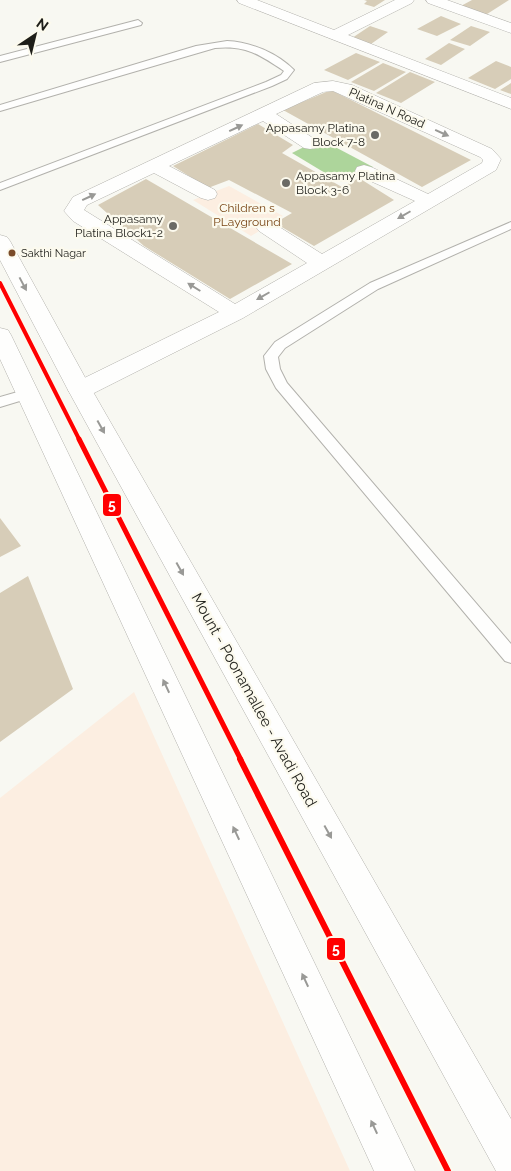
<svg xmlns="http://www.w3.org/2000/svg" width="511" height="1171" viewBox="0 0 511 1171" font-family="Raleway,sans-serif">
	<rect width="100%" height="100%" fill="#f8f8f2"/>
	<!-- green -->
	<path fill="#fceee1" d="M229 186 283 216 251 236 193 200Z
		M134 692 350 1171H0V798Z"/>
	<!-- water -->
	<path fill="#add59b" d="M320 139 373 167 340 182 292 153Z"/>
	<!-- building -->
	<path fill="#d7cdb8" d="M364 0H385L374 7 364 4 367 1Z
		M472 0H509L484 16 459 7Z
		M441 16 461 24 437 36 417 29Z
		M370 26 388 32 371 44 352 38Z
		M471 26 490 32 470 46 450 40Z
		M449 43 465 49 441 65 425 59Z
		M356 53 380 62 348 80 324 70Z
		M496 61 511 67V79L495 89 468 78Z
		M383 63 406 72 374 91 351 82Z
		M410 72 435 82 401 103 376 93Z
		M511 83V94L500 90Z
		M331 90 471 160 422 187 283 110Z
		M258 124 293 145 282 153 342 187 359 178 394 200 314 246 275 223 292 213 229 180 208 188 173 166Z
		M146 179 292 264 230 299 144 246 98 205Z
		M0 518 21 546 0 557Z
		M28 576 73 689 0 742V593Z"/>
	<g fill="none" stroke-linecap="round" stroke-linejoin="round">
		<!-- lane casing -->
		<g stroke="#b2b1ac" stroke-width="2">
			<path id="lane" d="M138 20 142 23 141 25 0 62V56Z
				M227 41C251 42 277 53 294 70L287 79 272 86 0 190V183L266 82 281 75 284 71C259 54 245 45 215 48L0 111V105L196 46Z
				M511 222V229L378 289 285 348 278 357 280 369 287 383 511 644V663L505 661 276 388 266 369 264 356 275 342 370 283Z
				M28 389 33 391 35 394 33 397 0 407V397Z"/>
		</g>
		<!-- street casing -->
		<g stroke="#b2b1ac" stroke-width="1">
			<path id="street" d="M237 0H257L334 30 395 0H414L412 3 348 35 511 98V109L239 3Z
				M426 0H447L511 23V33L428 3Z
				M333 81 352 85 492 149 501 159 496 170 243 318 88 396 80 398 72 396 68 390 72 384 219 312 73 221 64 211 73 197 314 83ZM333 91 480 157 483 160 482 163 428 194 371 167 364 165 357 167 355 171 357 175 415 201 322 254 273 223 266 221 259 223 256 227 259 231 307 263 235 304 84 210 87 205 154 173 201 198 208 200 215 198 217 194 215 190 169 166 263 121 304 148 310 149 316 148 319 144 316 140 276 114 323 92Z"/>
		</g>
		<!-- primary casing -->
		<g stroke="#b2b1ac" stroke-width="1">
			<path id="primary" d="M0 235 7 237 10 241 92 390 511 1119V1171H496L68 390 0 260Z
				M0 328 8 330 11 335 415 1171H374L0 359Z"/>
		</g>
		<!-- lane -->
		<use href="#lane" fill="#fefefd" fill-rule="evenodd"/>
		<!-- street -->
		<use href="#street" fill="#fefefd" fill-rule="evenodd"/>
		<!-- primary -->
		<use href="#primary" fill="#fefefd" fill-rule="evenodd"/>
		<!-- metro-1-far2 casing -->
		<g stroke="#fcfaee" stroke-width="7">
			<path id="metro-1-far2" d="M0 283 80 441"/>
		</g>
		<!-- metro-1-far1 casing -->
		<g stroke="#fcfaee" stroke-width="9">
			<path id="metro-1-far1" d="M79 439 241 760"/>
		</g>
		<!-- metro-1 casing -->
		<g stroke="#fcfaee" stroke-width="10">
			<path id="metro-1" d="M240 759 448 1171"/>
		</g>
		<!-- metro-1-far2 -->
		<use href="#metro-1-far2" stroke="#f00" stroke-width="4"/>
		<!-- metro-1-far1 -->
		<use href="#metro-1-far1" stroke="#f00" stroke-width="5"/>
		<!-- metro-1 -->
		<use href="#metro-1" stroke="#f00" stroke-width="6"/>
	</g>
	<!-- one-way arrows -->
	<defs><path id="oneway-solid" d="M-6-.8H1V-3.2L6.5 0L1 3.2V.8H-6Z" transform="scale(1.25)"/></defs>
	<g fill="#999996">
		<use href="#oneway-solid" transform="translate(236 128) rotate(-25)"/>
		<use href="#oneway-solid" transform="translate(442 133) rotate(24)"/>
		<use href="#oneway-solid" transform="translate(89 197) rotate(-25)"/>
		<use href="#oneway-solid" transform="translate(404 215) rotate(150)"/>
		<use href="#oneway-solid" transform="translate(23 284) rotate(62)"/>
		<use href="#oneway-solid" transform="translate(194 287) rotate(-148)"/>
		<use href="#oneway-solid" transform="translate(263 296) rotate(150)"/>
		<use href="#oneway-solid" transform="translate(101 427) rotate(61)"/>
		<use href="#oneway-solid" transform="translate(180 569) rotate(61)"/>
		<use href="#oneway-solid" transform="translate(166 686) rotate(-115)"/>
		<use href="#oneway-solid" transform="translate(328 832) rotate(61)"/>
		<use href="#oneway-solid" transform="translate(236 833) rotate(-115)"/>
		<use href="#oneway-solid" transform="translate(305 980) rotate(-115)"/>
		<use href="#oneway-solid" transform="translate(374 1127) rotate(-115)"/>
	</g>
	<!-- markers -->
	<g fill="#6a6a65" stroke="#fcfaee" stroke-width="2">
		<circle cx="375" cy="135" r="5"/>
		<circle cx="286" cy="183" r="5"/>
		<circle cx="173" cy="226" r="5"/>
	</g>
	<circle fill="#7a4b2a" stroke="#fcfaee" stroke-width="2" cx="12" cy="253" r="4.5"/>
	<g text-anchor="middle" stroke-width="4.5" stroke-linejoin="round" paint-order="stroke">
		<!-- far-bus labels -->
		<g font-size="11" fill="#1e1e19" stroke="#fcfaee" text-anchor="start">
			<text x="21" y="257">Sakthi Nagar</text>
		</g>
		<!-- far-street labels -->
		<g font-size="12" fill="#1e1e19" stroke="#fcfaee">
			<text transform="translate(387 108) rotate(24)" y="4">Platina N Road</text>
		</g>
		<!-- far-poi labels -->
		<g font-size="12" fill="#1e1e19" stroke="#fcfaee" text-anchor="end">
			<text x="365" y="132">Appasamy Platina<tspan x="365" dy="14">Block 7-8</tspan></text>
			<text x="296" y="180" text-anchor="start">Appasamy Platina<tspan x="296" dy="14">Block 3-6</tspan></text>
			<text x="163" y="223">Appasamy<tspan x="163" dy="14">Platina Block1-2</tspan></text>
		</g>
		<!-- far-park labels -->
		<g font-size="12" fill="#794616" stroke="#fcfaee">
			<text x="247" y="212">Children s<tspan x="247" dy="14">PLayground</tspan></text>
		</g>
		<!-- street labels -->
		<g font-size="15" fill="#1e1e19" stroke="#fcfaee">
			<text transform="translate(254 700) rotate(61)" y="5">Mount - Poonamallee - Avadi Road</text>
		</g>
	</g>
	<g stroke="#fcfaee" stroke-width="2">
		<rect x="102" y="493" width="20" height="24" rx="5" fill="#f00"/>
		<rect x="326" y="937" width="20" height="24" rx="5" fill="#f00"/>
	</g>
	<g font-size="14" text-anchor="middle" font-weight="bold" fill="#fff">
		<text x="112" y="510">5</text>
		<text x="336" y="954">5</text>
	</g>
	<!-- north arrow -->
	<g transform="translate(35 35) rotate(35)" stroke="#fcfaee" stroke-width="4" paint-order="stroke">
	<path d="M0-4L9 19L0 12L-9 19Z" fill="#1e1e19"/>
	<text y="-8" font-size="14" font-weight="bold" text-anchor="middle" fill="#1e1e19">N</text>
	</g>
</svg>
